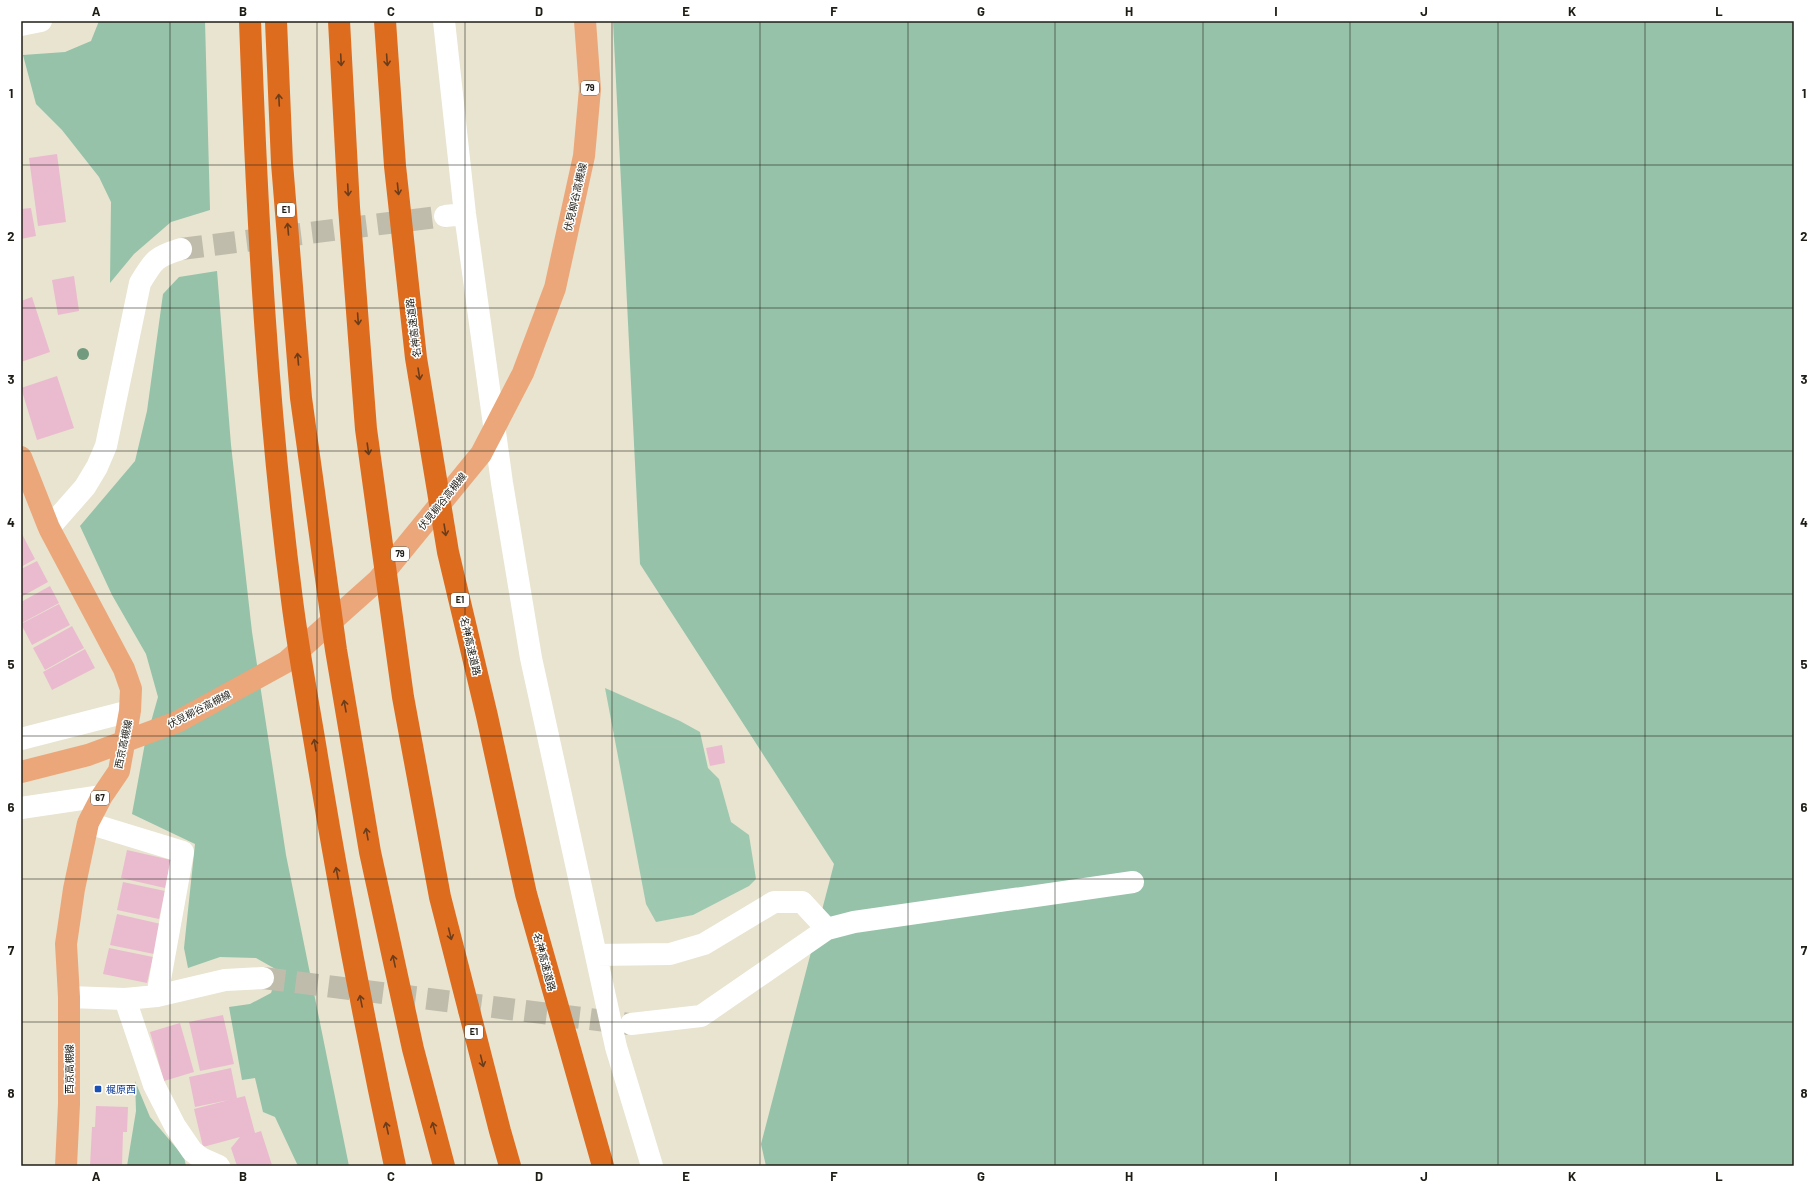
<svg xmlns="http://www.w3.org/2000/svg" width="1815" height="1187" viewBox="0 0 1815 1187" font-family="Barlow,'Noto Sans JP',sans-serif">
	<rect width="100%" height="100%" fill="#e8e4d0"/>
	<!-- green -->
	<path fill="#9ec9b0" d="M605 688 680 721 700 732 708 768 719 779 731 822 749 835 756 879 749 886 693 915 656 922 646 904Z"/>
	<!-- forest -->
	<path fill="#95c2a8" d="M99 21H205L210 210 171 222 134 254 110 283 111 202 99 177 62 130 36 104 23 55 65 52 91 41Z
		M613 21H1794V1166H766L761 1144 834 864 640 564Z
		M217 271 231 445 252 632 286 855 349 1166H298L275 1117 263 1112 255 1078 242 1080 229 1007 250 1004 271 993 279 971 256 958 220 957 188 968 184 948 195 844 132 814 145 743 158 697 146 654 112 595 80 526 135 461 147 411 163 294 179 277Z
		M135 1081 150 1117 184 1157 186 1166H127L136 1111Z"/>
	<!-- building -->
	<path fill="#eabbcf" d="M57 154 66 222 38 226 29 158Z
		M31 208 36 236 21 239V209Z
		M74 276 79 311 58 315 52 280Z
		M32 297 50 352 21 362V301Z
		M57 376 74 428 37 440 21 388Z
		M21 532 35 559 21 567Z
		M37 561 48 582 21 597V569Z
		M50 586 59 603 22 623 21 602Z
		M59 604 70 625 32 645 21 624Z
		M72 626 84 648 45 670 33 648Z
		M85 649 95 668 52 690 43 672Z
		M722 745 725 763 710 766 706 748Z
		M127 850 171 860 165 888 121 878Z
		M123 882 165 891 159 919 117 910Z
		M117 914 161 924 154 954 110 945Z
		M109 948 153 957 147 983 103 974Z
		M223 1015 234 1064 200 1071 189 1022Z
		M180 1023 194 1072 164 1081 150 1032Z
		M231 1068 237 1098 245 1096 255 1133 261 1131 272 1165 237 1166 231 1148 240 1137 203 1147 194 1109 229 1100 195 1107 189 1077Z
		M96 1106 128 1107 127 1132H123L122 1166H90L92 1127H95Z"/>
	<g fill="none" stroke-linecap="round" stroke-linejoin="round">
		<!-- minor-tunnel -->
		<path stroke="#c0bcab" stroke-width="22" stroke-dasharray="22 11" stroke-linecap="butt" d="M181 249 445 216
			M263 978 629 1024"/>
		<!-- minor -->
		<path stroke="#fff" stroke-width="22" d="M444 21 465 214 502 483 531 658 616 1047 652 1166
			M21 25 41 21
			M445 216 465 214
			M49 528 85 487 97 467 106 446 140 283C154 260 155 257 181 249
			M21 739 130 711
			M21 808 102 796
			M88 823 183 852 157 996
			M596 955 670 954 704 944 774 902H802L827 929
			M69 997 125 999 157 996 225 980 263 978
			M125 999 154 1085 175 1126 192 1151 201 1158 219 1166
			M631 1024 701 1016 827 929 854 922 1133 882"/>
		<!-- major -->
		<path stroke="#eba779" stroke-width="22" d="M21 457 49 528 124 669 131 689 130 711 119 771 102 796 88 823 74 889 66 944 69 997V1104L66 1166
			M21 772 88 755 177 722 286 662 378 580 481 454 523 373 555 288 584 156 590 89 585 21"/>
		<!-- highway -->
		<path stroke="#de6c1f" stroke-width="22" d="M250 21C257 214 267 408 292 600 298 648 307 696 315 744 338 885 365 1026 395 1166
			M276 21 282 163 301 398 336 650 370 852 413 1049 444 1166
			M339 21 349 207 366 429 403 697 440 897 500 1131 510 1166
			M385 21 395 166 416 358 448 552 487 716 526 894 603 1166"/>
	</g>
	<!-- trees -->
	<circle fill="#719a7f" cx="83" cy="354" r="6"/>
	<!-- one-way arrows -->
	<defs><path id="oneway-shaft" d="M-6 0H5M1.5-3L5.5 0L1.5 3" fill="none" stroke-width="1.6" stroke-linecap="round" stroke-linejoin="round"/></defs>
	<g stroke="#6b3d1a">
		<use href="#oneway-shaft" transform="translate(341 60) rotate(87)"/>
		<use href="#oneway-shaft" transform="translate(387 60) rotate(86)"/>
		<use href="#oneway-shaft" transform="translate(279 100) rotate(-93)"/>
		<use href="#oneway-shaft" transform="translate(398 189) rotate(84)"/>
		<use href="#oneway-shaft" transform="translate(348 190) rotate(87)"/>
		<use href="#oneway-shaft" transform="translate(288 229) rotate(-95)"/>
		<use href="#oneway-shaft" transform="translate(358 319) rotate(86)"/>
		<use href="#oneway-shaft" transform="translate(298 359) rotate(-95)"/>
		<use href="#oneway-shaft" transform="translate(419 374) rotate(81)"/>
		<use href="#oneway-shaft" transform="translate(368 449) rotate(82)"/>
		<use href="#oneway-shaft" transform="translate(445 530) rotate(81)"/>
		<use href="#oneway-shaft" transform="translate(345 706) rotate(-100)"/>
		<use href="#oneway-shaft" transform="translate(315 745) rotate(-99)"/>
		<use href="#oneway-shaft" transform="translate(367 834) rotate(-100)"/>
		<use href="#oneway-shaft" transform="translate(337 873) rotate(-101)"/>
		<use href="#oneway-shaft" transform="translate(450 934) rotate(76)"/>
		<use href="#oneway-shaft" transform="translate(394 961) rotate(-102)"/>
		<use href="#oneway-shaft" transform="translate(361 1001) rotate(-101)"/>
		<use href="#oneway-shaft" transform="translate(482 1061) rotate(76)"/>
		<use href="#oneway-shaft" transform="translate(387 1128) rotate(-102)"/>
		<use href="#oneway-shaft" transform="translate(434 1128) rotate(-105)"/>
	</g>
	<!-- grid -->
	<path fill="none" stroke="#1f1e16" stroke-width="1" stroke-opacity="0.55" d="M170 21V1166M317 21V1166M465 21V1166M612 21V1166M760 21V1166M908 21V1166M1055 21V1166M1203 21V1166M1350 21V1166M1498 21V1166M1645 21V1166M21 165H1794M21 308H1794M21 451H1794M21 594H1794M21 736H1794M21 879H1794M21 1022H1794"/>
	<!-- markers -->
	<rect fill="#1a4fb4" stroke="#fff" stroke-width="1.5" x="94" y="1085" width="8" height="8" rx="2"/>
	<g text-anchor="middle" stroke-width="3" stroke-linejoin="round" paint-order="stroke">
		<!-- shield labels -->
		<g fill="#fff" stroke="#62625c" stroke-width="1">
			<rect x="581" y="81" width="18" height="14" rx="3"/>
			<rect x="277" y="203" width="18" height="14" rx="3"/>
			<rect x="391" y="547" width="18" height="14" rx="3"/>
			<rect x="451" y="593" width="18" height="14" rx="3"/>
			<rect x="91" y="791" width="18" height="14" rx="3"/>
			<rect x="465" y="1025" width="18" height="14" rx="3"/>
		</g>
		<g font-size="9" font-weight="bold" fill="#1f1e16">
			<text x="590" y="91">79</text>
			<text x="286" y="213">E1</text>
			<text x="400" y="557">79</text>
			<text x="460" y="603">E1</text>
			<text x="100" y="801">67</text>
			<text x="474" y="1035">E1</text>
		</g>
		<!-- street labels -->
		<g font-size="10" fill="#1f1e16" stroke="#fff">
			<text transform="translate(575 197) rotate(-77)" y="4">伏見柳谷高槻線</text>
			<text transform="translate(413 328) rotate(-97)" y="4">名神高速道路</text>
			<text transform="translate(442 501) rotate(-51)" y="4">伏見柳谷高槻線</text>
			<text transform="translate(471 646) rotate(77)" y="4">名神高速道路</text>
			<text transform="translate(199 709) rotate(-27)" y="4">伏見柳谷高槻線</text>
			<text transform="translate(123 744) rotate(-78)" y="4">西京高槻線</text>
			<text transform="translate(545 962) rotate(75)" y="4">名神高速道路</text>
			<text transform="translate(69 1069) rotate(-90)" y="4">西京高槻線</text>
		</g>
		<!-- transit labels -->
		<g font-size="10" fill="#164399" stroke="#fff" text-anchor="start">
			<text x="106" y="1093">梶原西</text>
		</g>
	</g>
	<!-- border -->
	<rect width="1815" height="1187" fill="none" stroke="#ffffff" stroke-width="44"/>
	<rect x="22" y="22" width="1771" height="1143" fill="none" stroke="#1f1e16" stroke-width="1.5"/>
	<g font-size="13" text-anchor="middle" font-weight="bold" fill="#1f1e16">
		<text x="96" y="16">A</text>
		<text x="243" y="16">B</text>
		<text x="391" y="16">C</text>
		<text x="539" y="16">D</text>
		<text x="686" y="16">E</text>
		<text x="834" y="16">F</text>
		<text x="981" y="16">G</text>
		<text x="1129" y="16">H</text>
		<text x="1276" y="16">I</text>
		<text x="1424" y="16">J</text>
		<text x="1572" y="16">K</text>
		<text x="1719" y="16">L</text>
		<text x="11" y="98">1</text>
		<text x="1804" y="98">1</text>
		<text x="11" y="241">2</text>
		<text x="1804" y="241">2</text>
		<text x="11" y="384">3</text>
		<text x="1804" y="384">3</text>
		<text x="11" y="527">4</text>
		<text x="1804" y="527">4</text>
		<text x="11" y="669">5</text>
		<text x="1804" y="669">5</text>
		<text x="11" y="812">6</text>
		<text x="1804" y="812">6</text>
		<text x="11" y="955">7</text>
		<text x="1804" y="955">7</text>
		<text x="11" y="1098">8</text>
		<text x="1804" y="1098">8</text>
		<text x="96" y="1181">A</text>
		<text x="243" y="1181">B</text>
		<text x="391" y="1181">C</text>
		<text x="539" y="1181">D</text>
		<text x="686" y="1181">E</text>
		<text x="834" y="1181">F</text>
		<text x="981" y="1181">G</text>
		<text x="1129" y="1181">H</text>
		<text x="1276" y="1181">I</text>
		<text x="1424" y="1181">J</text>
		<text x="1572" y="1181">K</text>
		<text x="1719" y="1181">L</text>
	</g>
</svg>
